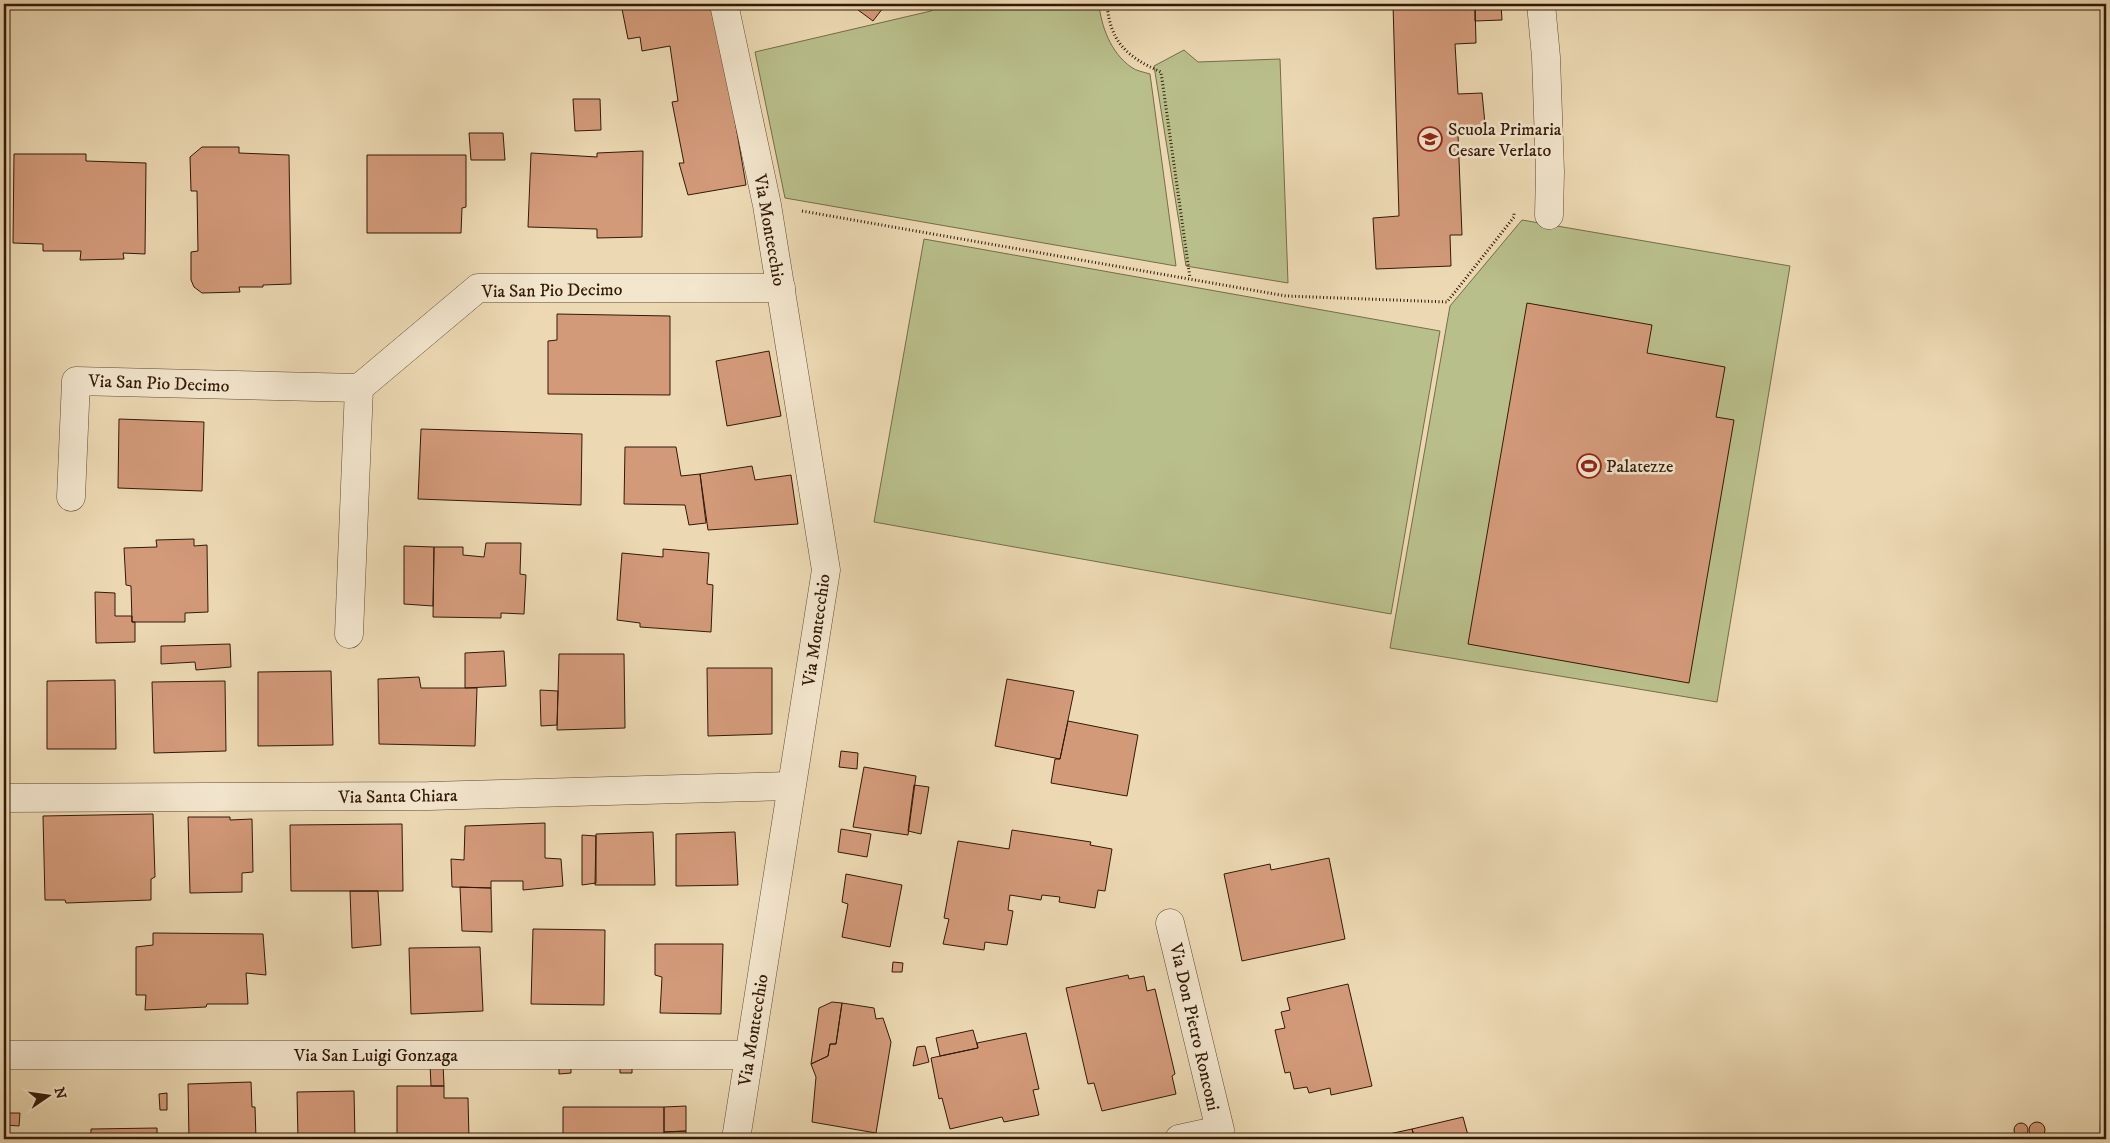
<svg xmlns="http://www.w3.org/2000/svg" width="2110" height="1143" viewBox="0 0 2110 1143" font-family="'IM FELL DW Pica',serif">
	<rect width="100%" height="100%" fill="#ecd9b3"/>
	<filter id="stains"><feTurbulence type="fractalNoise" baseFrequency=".004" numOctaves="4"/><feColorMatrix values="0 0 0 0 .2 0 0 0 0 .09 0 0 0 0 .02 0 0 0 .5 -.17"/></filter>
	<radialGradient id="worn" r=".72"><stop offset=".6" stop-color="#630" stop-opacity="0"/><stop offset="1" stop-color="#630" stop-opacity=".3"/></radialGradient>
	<!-- green -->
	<path fill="#b9bf8b" stroke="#766c4a" d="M939 4H1099C1101 26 1111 53 1131 67 1136 71 1144 72 1150 74L1176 266 785 198 755 52 931 11Z
		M1184 50 1198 62 1280 59 1288 283 1186 266 1154 66Z
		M1522 220 1790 266 1717 702 1390 648 1450 306Z
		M924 239 1440 331 1391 614 874 522Z"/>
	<!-- building -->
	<path fill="#d39a7a" stroke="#331908" d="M654 4H715L746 185 688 195 679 163H684L672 102 678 101 670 46 642 51 640 37 628 39 622 9Z
		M850 4H886L873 21Z
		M1393 4H1475L1476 43 1455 44 1458 94 1482 93 1486 134H1458L1462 235H1450L1451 266 1376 269 1373 218 1399 216Z
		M1475 4H1501L1502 20 1475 21Z
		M573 99H600L601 130 575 131Z
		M469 133H503L505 160H471Z
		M202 147H239V153L289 155 291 284 263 285V287H239L240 292 202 293 194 287 191 280V252L198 251 197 191H191L190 157Z
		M643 151 642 237 597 238V229L528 227 531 153 597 157V153Z
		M14 154H86V161L146 163 145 254 123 253 124 259 80 260 81 251H43V244L13 243Z
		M367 155H466V207L462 208 461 233H367Z
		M1527 303 1652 325 1647 353 1725 367 1716 417 1734 420 1689 683 1468 644Z
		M557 314 670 316V395L548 394V341L557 340Z
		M769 351 781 416 727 426 716 361Z
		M119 419 204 422 202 491 118 488Z
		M421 429 582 434 581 505 418 499Z
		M625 447H676L681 476 700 474 706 523 689 525 685 505 624 504Z
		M752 466 755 480 791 475 798 524 708 530 700 474Z
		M194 539V546L207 545 208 612 185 613V622H132L131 586 126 585 124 548 157 547 156 540Z
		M486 543H521L520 574 526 575 524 614 501 613V618L433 617 434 547H463V555L484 557Z
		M404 546 434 547 433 606 404 604Z
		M663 549 709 553 707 584 713 585 711 632 640 627V623L617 620 622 553 663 557Z
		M95 592 115 593V616H132V622H135V642L96 643Z
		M230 644 231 667 196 670 195 662 161 664V646Z
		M504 651 506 686 465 688V653Z
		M559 654H624L625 728 557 730Z
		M707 668H772V734L708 736Z
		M331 671 333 745 258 746V672Z
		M419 677 421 688H477L475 746 379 744 378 679Z
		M1007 679 1074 691 1060 759 995 746Z
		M115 680 116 749H47V681Z
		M225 681 226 751 154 753 152 682Z
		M540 690 558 691 557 725 541 726Z
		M1068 721 1138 735 1127 796 1051 783 1055 759H1060Z
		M841 751 858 753 857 769 839 767Z
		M864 767 916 776 908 835 853 827Z
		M914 785 929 787 921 834 908 831Z
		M153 814 155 877 151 879V900L66 903 65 900H45L43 816Z
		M188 817H230V820L252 819 253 872 242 873V892L190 893Z
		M545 823V858L561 859 563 886 523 890V881H491V888L452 887 451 859 464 860 465 826Z
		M402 824 403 891H291L290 825Z
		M841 829 871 834 867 857 838 852Z
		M1012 830 1091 842 1090 845 1112 849 1105 891 1098 890 1095 908 1059 902 1060 897 1042 895 1041 900 1010 895 1008 910 1013 911 1007 945 985 942 984 950 943 944 949 919 944 918 958 841 1009 849Z
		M653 832 655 885H595L596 834Z
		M735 832 738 885 676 886V834Z
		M582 835 596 836V883L582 885Z
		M1329 858 1345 939 1242 961 1224 874 1270 864 1271 870Z
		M846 874 902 885 890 947 842 937 848 904 842 902Z
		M460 887 491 888 492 932 462 931Z
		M2106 889V1139H2100Z
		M350 891H378L381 945 352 948Z
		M533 929 605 930 604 1005 531 1004Z
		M153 933 263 934 266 975 246 973 248 1004H207L206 1007 145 1010 146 995H136V947L153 945Z
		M655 944H723L721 1014 660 1013 662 977 655 975Z
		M480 947 483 1011 411 1014 409 948Z
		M893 962 903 963 902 972H892Z
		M1128 975 1129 979 1144 976 1147 991 1155 989 1175 1074 1172 1076 1176 1094 1102 1111 1094 1083 1088 1084 1066 988Z
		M1348 984 1372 1086 1331 1095 1330 1088 1309 1093 1307 1087 1294 1089 1290 1072 1285 1073 1275 1030 1285 1028 1281 1012 1290 1010 1287 998Z
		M832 1002 842 1003 836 1044H830L828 1056 811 1064 819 1008Z
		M842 1003 874 1008 876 1019 883 1018 891 1042 876 1133 812 1122 816 1077 811 1064 828 1056 830 1044H836Z
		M973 1030 978 1048 940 1056 936 1038Z
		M1026 1033 1039 1089 1033 1090 1039 1115 1004 1122 1002 1117 950 1129 942 1098 939 1099 931 1058 978 1048 977 1043Z
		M925 1046 929 1062 913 1066 917 1047Z
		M620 1061H632V1073H620Z
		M559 1062H571V1073L559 1074Z
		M443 1063 444 1086H431L430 1064Z
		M251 1082 252 1107H255L256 1139H189L188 1084Z
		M397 1086H444V1098H468L469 1139H397Z
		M354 1091 355 1139H298L297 1092Z
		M167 1093V1110H160L159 1094Z
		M686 1106V1131L664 1132V1107Z
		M563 1107H664V1139H563Z
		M6 1113H20L19 1126 5 1125Z
		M1463 1117 1469 1139H1415L1412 1129Z
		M2029 1130a8 8 0 1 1 16 0a8 8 0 1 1-16 0Z
		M2014 1130a7 7 0 1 1 14 0a7 7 0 1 1-14 0Z
		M157 1128V1139H91V1129Z
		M1412 1129 1415 1139H1366Z
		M686 1131V1139H664V1132Z
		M1345 1135 1346 1139H1326Z
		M4 1136H46V1139H4Z
		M298 1136V1139H282V1137Z"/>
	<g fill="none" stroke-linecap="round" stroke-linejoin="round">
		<!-- minor casing -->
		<g stroke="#614933" stroke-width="29">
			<path id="minor" d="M1541 4 1546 57 1550 172 1549 215
				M71 497 76 381 359 388 478 288H781
				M349 634 359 388
				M4 798 429 796 791 786
				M1170 923 1220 1130 1179 1139
				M4 1055H749"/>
		</g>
		<!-- tertiary casing -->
		<g stroke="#614933" stroke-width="29">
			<path id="tertiary" d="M724 4 767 205 826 570 736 1139"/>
		</g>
		<!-- path -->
		<path stroke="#331908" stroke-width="3" stroke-dasharray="1 2.5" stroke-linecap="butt" d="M1107 4C1110 42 1127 57 1161 72L1190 278
			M802 211 1286 296 1447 302 1514 217V213"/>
		<!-- minor -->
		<use href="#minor" stroke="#f3e6ce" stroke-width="28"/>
		<!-- tertiary -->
		<use href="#tertiary" stroke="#f3e6ce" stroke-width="28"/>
	</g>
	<!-- icons -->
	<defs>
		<g id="school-ring" transform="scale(1.25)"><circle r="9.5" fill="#f3e6ce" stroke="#8f2418" stroke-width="1.5"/><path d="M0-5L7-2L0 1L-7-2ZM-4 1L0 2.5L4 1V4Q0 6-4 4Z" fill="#8f2418"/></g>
		<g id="stadium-ring" transform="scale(1.25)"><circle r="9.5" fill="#f3e6ce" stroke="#8f2418" stroke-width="1.5"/><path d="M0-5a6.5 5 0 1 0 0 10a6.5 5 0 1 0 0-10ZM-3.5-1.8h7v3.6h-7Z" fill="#8f2418"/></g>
	</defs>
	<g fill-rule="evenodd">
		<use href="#school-ring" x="1430" y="139"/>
		<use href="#stadium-ring" x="1589" y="466"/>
	</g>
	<g text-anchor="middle" stroke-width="5" stroke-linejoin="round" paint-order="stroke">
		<!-- poi labels -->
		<g font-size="18" fill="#331908" stroke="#f3e6ce" text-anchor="start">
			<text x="1448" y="135">Scuola Primaria<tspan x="1448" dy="21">Cesare Verlato</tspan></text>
			<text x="1606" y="472">Palatezze</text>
		</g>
		<!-- street labels -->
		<g font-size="18" fill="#331908" stroke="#f3e6ce">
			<text transform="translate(770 230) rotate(80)" y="6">Via Montecchio</text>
			<text transform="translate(552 290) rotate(-1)" y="6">Via San Pio Decimo</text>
			<text transform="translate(159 383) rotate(2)" y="6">Via San Pio Decimo</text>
			<text transform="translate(816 630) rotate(-82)" y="6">Via Montecchio</text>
			<text transform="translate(398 796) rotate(-1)" y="6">Via Santa Chiara</text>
			<text transform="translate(1195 1027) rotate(77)" y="6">Via Don Pietro Ronconi</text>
			<text transform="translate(753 1030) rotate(-81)" y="6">Via Montecchio</text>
			<text x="376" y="1061">Via San Luigi Gonzaga</text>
		</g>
	</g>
	<!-- margin -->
	<rect width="2110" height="1143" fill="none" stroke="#ecd9b3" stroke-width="20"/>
	<rect x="5" y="5" width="2100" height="1133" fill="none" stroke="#331908" stroke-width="2.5"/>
	<rect x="10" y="10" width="2090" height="1123" fill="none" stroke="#331908"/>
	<!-- north arrow -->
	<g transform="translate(48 1096) rotate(77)" stroke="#f3e6ce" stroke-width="4" paint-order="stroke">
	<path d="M0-4L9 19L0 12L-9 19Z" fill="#331908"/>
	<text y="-8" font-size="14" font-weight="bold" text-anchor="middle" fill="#331908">N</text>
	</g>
	<rect width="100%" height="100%" filter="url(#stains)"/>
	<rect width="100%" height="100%" fill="url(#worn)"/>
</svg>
